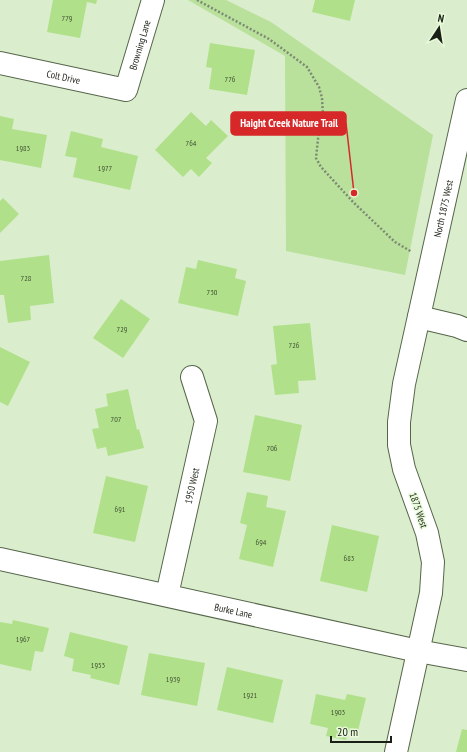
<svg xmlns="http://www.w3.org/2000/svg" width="467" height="752" viewBox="0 0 467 752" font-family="'PT Sans Narrow',sans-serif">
	<rect width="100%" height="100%" fill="#daedcd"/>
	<!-- green -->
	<path fill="#b9e19b" d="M188 0H226L271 22 433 135 405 275 286 251 285 56Z"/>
	<!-- building -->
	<path fill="#b0e18a" d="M53 0H97L96 4 87 2 80 38 47 32Z
		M315 0H355L350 21 312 12Z
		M210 43 255 50 247 95 209 89 212 68 206 67Z
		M191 112 206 126 211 120 228 136 206 158 212 163 199 177 191 169 183 177 155 150Z
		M0 116 14 119 12 129 47 135 41 168 0 160Z
		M71 131 103 139 101 147 138 156 130 190 73 177 77 158 65 156Z
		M3 198 19 214 0 233V201Z
		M49 255 54 303 30 306 31 320 8 323 4 295H0V261Z
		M198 260 237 269 235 278 246 281 238 316 178 303 186 267 196 269Z
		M121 299 150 319 123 358 93 338Z
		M310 323 316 380 298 381 299 393 275 395 271 365 277 364 273 326Z
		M0 347 30 362 8 406 0 402Z
		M128 389 137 430 139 429 144 448 108 456 106 447 97 449 92 429 99 428 95 409 108 406 106 394Z
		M255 415 302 425 290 481 243 472Z
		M106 476 148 486 135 542 93 533Z
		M247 492 268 496 266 507 286 511 273 567 239 559 247 525 240 523Z
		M332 525 379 536 367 592 320 581Z
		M13 620 49 628 43 652 35 651 31 671 0 664V622L12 624Z
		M70 632 128 646 119 685 90 678 91 675 72 671 74 659 64 656Z
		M149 653 205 663 197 706 141 695Z
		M227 667 283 680 273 723 217 710Z
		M316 694 345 700 347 694 366 698 357 735 348 732 346 740 326 736 328 728 310 724Z
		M462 729 467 730V752H456Z"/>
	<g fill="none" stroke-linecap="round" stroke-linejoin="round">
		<!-- street casing -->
		<g stroke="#56654a" stroke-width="24">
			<g id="street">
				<path id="s1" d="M0 63 126 90 153 0"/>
				<path d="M419 317 457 326 467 330"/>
				<path id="s2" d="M0 559 418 651"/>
				<path id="s3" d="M167 595 206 421 192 377"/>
			</g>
		</g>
		<!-- secondary casing -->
		<g stroke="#56654a" stroke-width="24">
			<g id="secondary">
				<path d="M418 651 467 660"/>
				<path id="s4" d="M396 752 431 593 433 562 427 533 404 469 399 445V422L404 384 467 100"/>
			</g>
		</g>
		<!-- path -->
		<path stroke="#7c8973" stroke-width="2.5" stroke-dasharray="2 2" stroke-linecap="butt" d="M197 0 269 39 307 67 319 87 322 98 323 116 318 139 316 158 321 167 354 203 395 242 412 252"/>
		<!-- street -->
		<use href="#street" stroke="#fff" stroke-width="22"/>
		<!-- secondary -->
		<use href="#secondary" stroke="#fff" stroke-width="22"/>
	</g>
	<g text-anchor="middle" stroke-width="3" stroke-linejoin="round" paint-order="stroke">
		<!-- number labels -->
		<g font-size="8" fill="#405032">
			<text x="67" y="21">779</text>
			<text x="230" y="82">776</text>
			<text x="191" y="146">764</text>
			<text x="23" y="151">1983</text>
			<text x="105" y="171">1977</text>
			<text x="26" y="281">728</text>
			<text x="212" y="295">730</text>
			<text x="122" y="332">729</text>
			<text x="294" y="348">726</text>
			<text x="116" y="422">707</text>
			<text x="272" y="451">706</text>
			<text x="120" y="512">691</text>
			<text x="261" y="545">694</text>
			<text x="349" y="561">683</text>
			<text x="23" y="642">1967</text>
			<text x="98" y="668">1953</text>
			<text x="173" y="682">1939</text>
			<text x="250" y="698">1921</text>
			<text x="338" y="715">1903</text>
		</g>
		<!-- street labels -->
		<g font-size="10" fill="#1a2015" stroke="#e8fada">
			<text dy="4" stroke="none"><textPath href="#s1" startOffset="176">Browning Lane</textPath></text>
			<text dy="4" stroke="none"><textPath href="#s1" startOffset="65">Colt Drive</textPath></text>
			<text dy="4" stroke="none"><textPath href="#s4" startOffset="557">North 1875 West</textPath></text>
			<text dy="4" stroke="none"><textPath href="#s3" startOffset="112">1950 West</textPath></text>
			<text transform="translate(419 510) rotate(71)" y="4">1875 West</text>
			<text dy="4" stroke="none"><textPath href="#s2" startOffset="239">Burke Lane</textPath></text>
		</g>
	</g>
	<!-- callouts -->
	<path fill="none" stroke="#d62828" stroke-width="1.5" d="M354 193L346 123"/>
	<circle fill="#d62828" stroke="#e8fada" stroke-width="1.5" cx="354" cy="193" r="4"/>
	<rect fill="#d62828" stroke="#d62828" stroke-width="1.5" x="231" y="112" width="115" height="23" rx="4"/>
	<g font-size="11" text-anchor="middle" font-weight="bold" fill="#fff">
		<text x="289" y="127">Haight Creek Nature Trail</text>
	</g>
	<!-- north arrow -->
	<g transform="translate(439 28) rotate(12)" stroke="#e8fada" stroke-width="3" paint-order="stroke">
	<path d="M0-3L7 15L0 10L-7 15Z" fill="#1a2015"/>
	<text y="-6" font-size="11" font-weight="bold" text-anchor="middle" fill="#1a2015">N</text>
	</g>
	<!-- scale -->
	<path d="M331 736v6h60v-6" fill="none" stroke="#1a2015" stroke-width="2"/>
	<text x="337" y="736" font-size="12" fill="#1a2015" stroke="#e8fada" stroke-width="3" paint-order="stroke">20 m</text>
</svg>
